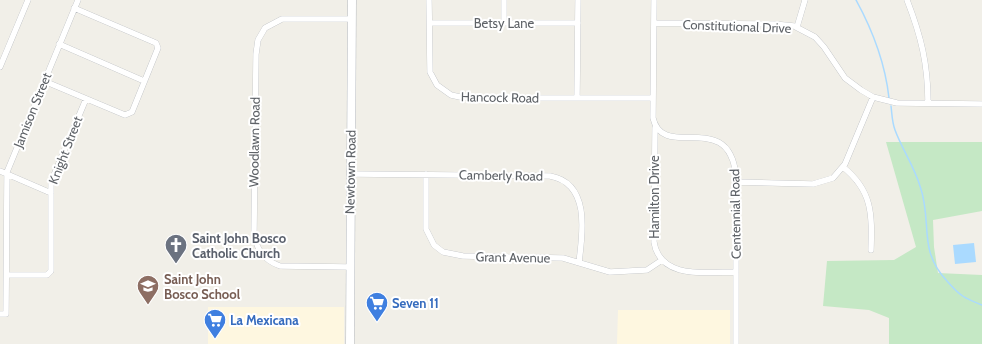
<svg xmlns="http://www.w3.org/2000/svg" width="982" height="344" viewBox="0 0 982 344" font-family="Cabin,sans-serif">
	<rect width="100%" height="100%" fill="#f1efe8"/>
	<!-- commercial -->
	<path fill="#fef7e0" d="M208 307H344V344H208Z
		M618 310H730V344H617Z"/>
	<!-- green -->
	<path fill="#c5e8c5" d="M886 142H982V211L933 220 934 247 938 273 982 275V344H889V318L869 310 823 306 827 261 894 260 916 247Z"/>
	<!-- water -->
	<path fill="#aadaff" d="M974 243 976 262 955 264 953 245Z"/>
	<g fill="none" stroke-linecap="round" stroke-linejoin="round">
		<!-- stream -->
		<path stroke="#aadaff" stroke-width="1.5" d="M856 0C873 31 885 62 889 98
			M891 106C892 114 892 122 895 130 902 149 914 166 920 186 933 223 917 249 947 281 960 296 964 298 982 305"/>
		<!-- street casing -->
		<g stroke="#b5b8bc" stroke-width="6">
			<path id="street" d="M429 0 430 72 437 85 451 95 460 97 495 98H653
				M654 0 653 118C663 162 729 107 736 176V344
				M907 0C921 36 928 64 928 103
				M430 23H578
				M504 23V0
				M654 23 774 24 794 26 815 37 824 47 845 78 861 90 873 97 897 103 982 104
				M797 27 805 0
				M59 44 144 81
				M0 67 28 0
				M44 81 125 115 132 112 158 48 156 43 74 8
				M577 98 578 0
				M655 128 654 242C660 280 707 272 736 272
				M843 167C873 191 872 215 871 250
				M0 171 51 193
				M350 174 550 176C590 183 583 232 579 262
				M426 174V229L434 245 443 252 463 256 563 258 610 272 647 270 662 260
				M736 182 813 184 833 178 845 164 873 97
				M349 267 280 266C265 261 256 249 254 234L256 54 258 40 265 28 282 19H352
				M7 275H47L51 271V182L86 99
				M0 314H6L7 172 78 0"/>
		</g>
		<!-- secondary casing -->
		<g stroke="#b6babf" stroke-width="9">
			<path id="secondary" d="M350 344 352 0"/>
		</g>
		<!-- street -->
		<use href="#street" stroke="#fff" stroke-width="5.5"/>
		<!-- secondary -->
		<use href="#secondary" stroke="#fff" stroke-width="8"/>
	</g>
	<!-- icons -->
	<defs>
		<g id="church-pin" transform="scale(1.15)"><path d="M0 17L-7.5 6A9.5 9.5 0 1 1 7.5 6Z" fill="#6b7280" stroke="#fff"/><path d="M-1.2-6h2.4v3.5h3.3v2.4h-3.3V6h-2.4V-.1h-3.3v-2.4h3.3Z" fill="#fff"/></g>
		<g id="school-pin" transform="scale(1.15)"><path d="M0 17L-7.5 6A9.5 9.5 0 1 1 7.5 6Z" fill="#8d6e63" stroke="#fff"/><path d="M0-5L7-2L0 1L-7-2ZM-4 1L0 2.5L4 1V4Q0 6-4 4Z" fill="#fff"/></g>
		<g id="supermarket-pin" transform="scale(1.15)"><path d="M0 17L-7.5 6A9.5 9.5 0 1 1 7.5 6Z" fill="#3f7fe0" stroke="#fff"/><path d="M-6-5.5h2.5l.6 2H6L4.5 2H-2.5L-4.4-4H-6ZM-1.5 3.2a1.3 1.3 0 1 0 .1 0ZM3 3.2a1.3 1.3 0 1 0 .1 0Z" fill="#fff"/></g>
	</defs>
	<g fill-rule="evenodd">
		<use href="#church-pin" x="176" y="245"/>
		<use href="#school-pin" x="148" y="286"/>
		<use href="#supermarket-pin" x="377" y="303"/>
		<use href="#supermarket-pin" x="215" y="320"/>
	</g>
	<g text-anchor="middle" stroke-width="4" stroke-linejoin="round" paint-order="stroke">
		<!-- street labels -->
		<g font-size="13" fill="#5f6368" stroke="#fff">
			<text x="504" y="28">Betsy Lane</text>
			<text transform="translate(737 26) rotate(2)" y="5">Constitutional Drive</text>
			<text transform="translate(500 97) rotate(1)" y="5">Hancock Road</text>
			<text transform="translate(32 110) rotate(-68)" y="5">Jamison Street</text>
			<text transform="translate(254 142) rotate(-89)" y="5">Woodlawn Road</text>
			<text transform="translate(65 150) rotate(-69)" y="5">Knight Street</text>
			<text transform="translate(350 172) rotate(-89)" y="5">Newtown Road</text>
			<text transform="translate(501 175) rotate(1)" y="5">Camberly Road</text>
			<text transform="translate(654 197) rotate(-90)" y="5">Hamilton Drive</text>
			<text transform="translate(735 214) rotate(-91)" y="5">Centennial Road</text>
			<text transform="translate(513 257) rotate(1)" y="5">Grant Avenue</text>
		</g>
		<!-- worship labels -->
		<g font-size="13" font-weight="bold" fill="#5b616d" stroke="#fff" text-anchor="start">
			<text x="192" y="243">Saint John Bosco<tspan x="192" dy="15">Catholic Church</tspan></text>
		</g>
		<!-- education labels -->
		<g font-size="13" font-weight="bold" fill="#785e54" stroke="#fff" text-anchor="start">
			<text x="164" y="284">Saint John<tspan x="164" dy="15">Bosco School</tspan></text>
		</g>
		<!-- shop labels -->
		<g font-size="13" font-weight="bold" fill="#366cbe" stroke="#fff" text-anchor="start">
			<text x="392" y="308">Seven 11</text>
			<text x="230" y="325">La Mexicana</text>
		</g>
	</g>
</svg>
